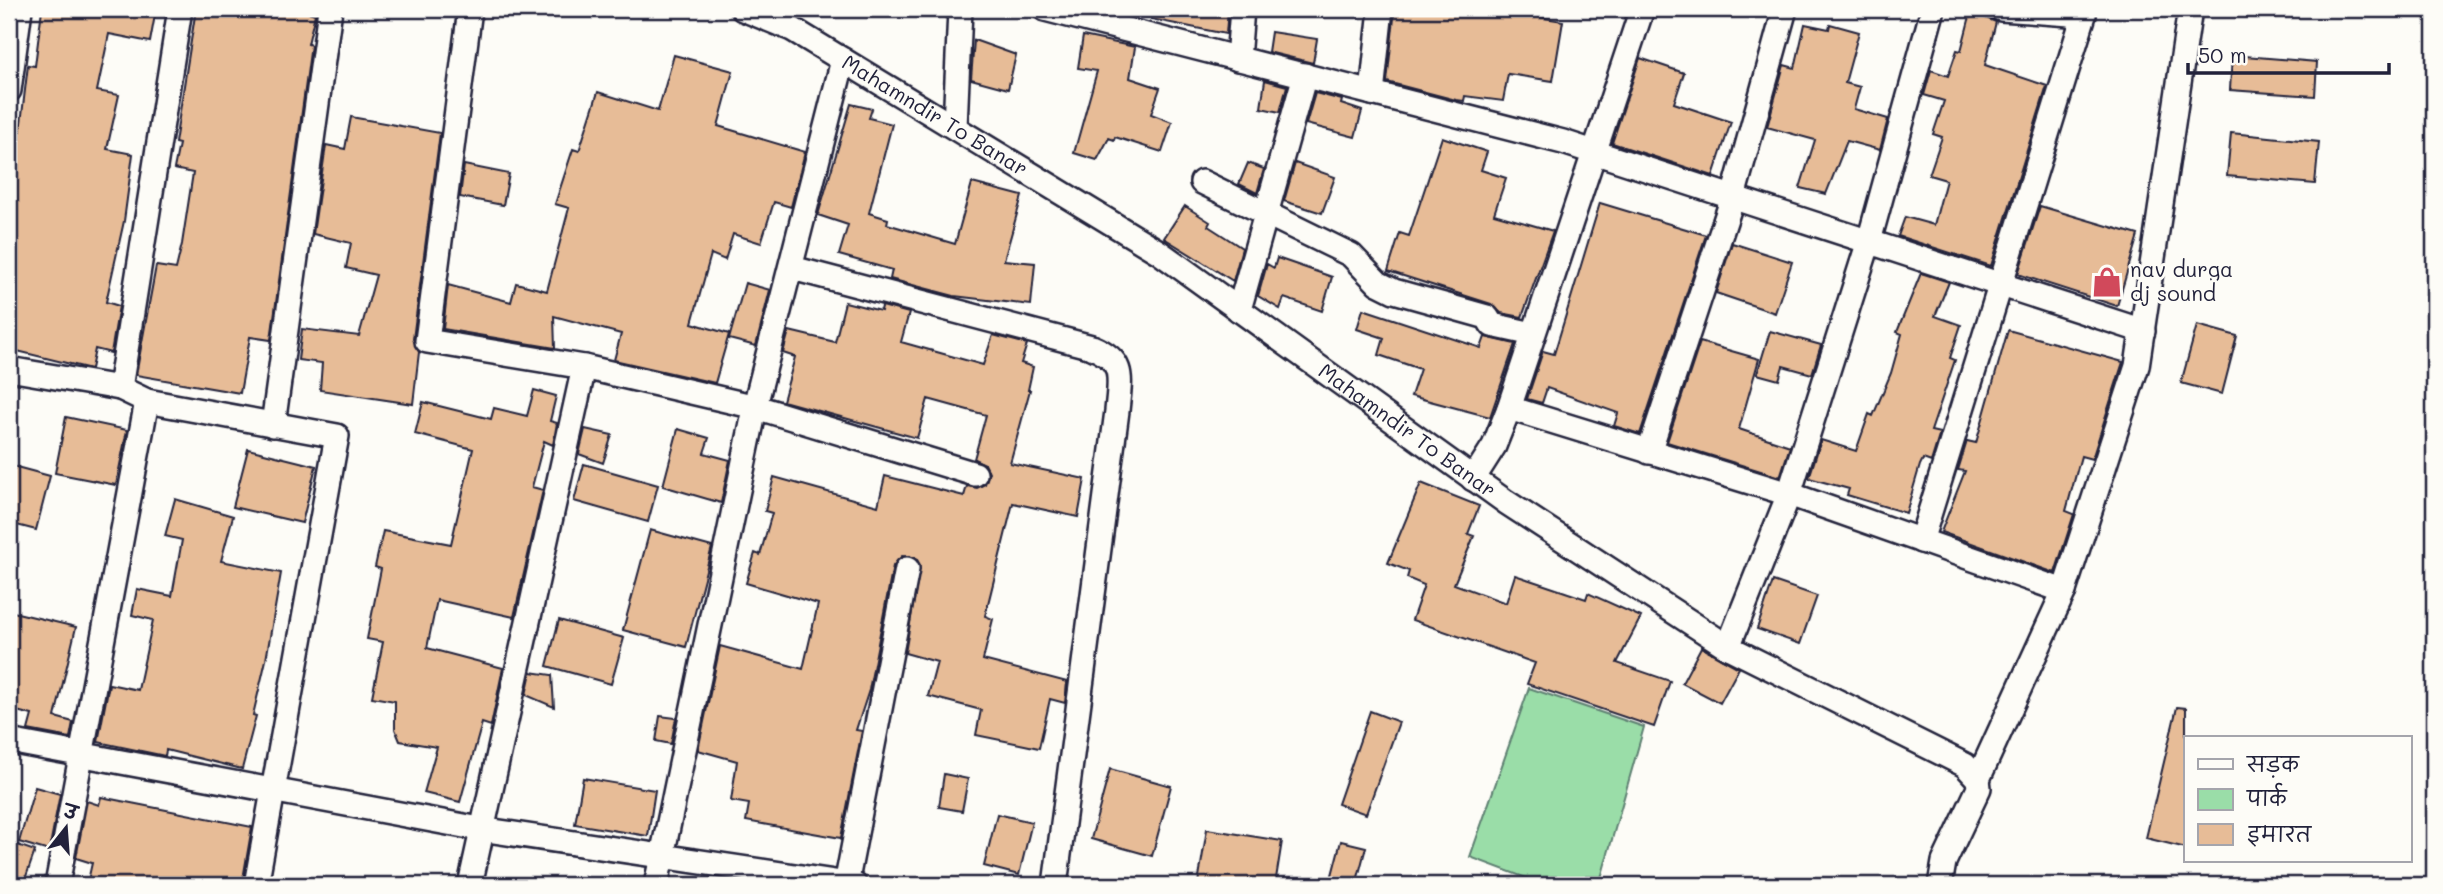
<svg xmlns="http://www.w3.org/2000/svg" width="2443" height="894" viewBox="0 0 2443 894" font-family="Mali,'Playpen Sans Deva',sans-serif">
	<rect width="100%" height="100%" fill="#fdfcf7"/>
	<filter id="ink" filterUnits="userSpaceOnUse"><feTurbulence type="fractalNoise" baseFrequency=".0143" numOctaves="2"/><feDisplacementMap in="SourceGraphic" scale="14" xChannelSelector="R" yChannelSelector="G"/><feConvolveMatrix kernelMatrix="1 2 1 2 8 2 1 2 1" color-interpolation-filters="sRGB"/></filter>
	<g filter="url(#ink)">
		<!-- green -->
		<path fill="#9adda8" stroke="#5e8072" stroke-width="2" d="M1529 688 1644 727 1599 885H1545L1470 857Z"/>
		<!-- building -->
		<path fill="#e7bc97" stroke="#22223b" stroke-width="2" d="M42 9H124L155 15 150 42 109 34 97 91 119 95 107 149 133 154 124 221 106 302 119 306 111 353 95 349 91 369 9 349V167L13 139 19 140 28 65 35 66Z
			M196 9H298L315 14 308 44 311 45 271 340 250 337 240 393 136 375 156 266 176 269 182 244 193 173 174 169 179 144 175 143Z
			M1152 9H1228L1226 34 1151 19Z
			M1395 9H1533L1532 16 1563 21 1553 81 1508 74 1503 101 1465 96 1464 101 1456 100 1387 82Z
			M1971 12 1996 22 1985 65 2047 86 1991 266 1898 236 1905 217 1934 225 1946 180 1929 175 1942 137 1933 134 1944 101 1924 95 1931 70 1948 76 1957 50 1961 51Z
			M1805 24 1829 29 1830 24 1859 32 1845 83 1860 87 1854 109 1888 119 1880 150 1847 141 1826 194 1800 188 1815 140 1767 127 1784 65 1795 68Z
			M1271 32 1317 39 1313 63 1268 52Z
			M1083 36 1135 47 1130 78 1160 88 1151 114 1172 122 1162 152 1115 137 1114 140 1109 138 1097 160 1074 153 1097 71 1078 68Z
			M974 40 1016 55 1008 89 971 79Z
			M674 55 733 71 718 126 805 152 791 207 774 202 761 243 733 234 725 260 711 254 692 323 729 334 715 383 614 360 621 334 554 316 555 348 443 329 448 285 511 302 516 283 547 291 569 208 555 204 573 149 579 151 598 92 658 111Z
			M2232 55 2317 62 2315 96 2230 90Z
			M1640 58 1684 73 1674 103 1731 122 1713 176 1612 143Z
			M1265 80 1287 86 1280 112 1261 108Z
			M1315 93 1342 100 1341 104 1362 111 1355 137 1306 124Z
			M851 104 872 109 869 118 892 124 869 213 888 219 887 224 955 244 972 183 1022 196 1004 260 1035 263 1031 305 954 296 890 279 892 270 839 255 848 225 818 215Z
			M351 117 440 133 413 339 419 352 413 404 320 390 322 363 298 360 302 329 359 336 376 275 346 268 351 243 313 234 326 145 345 149Z
			M2231 133 2319 142 2315 184 2227 176Z
			M1442 137 1487 152 1481 170 1506 178 1494 214 1553 231 1522 317 1501 313 1491 304 1388 271 1400 233 1409 236Z
			M1248 163 1264 169 1257 193 1239 184Z
			M1295 163 1335 177 1322 213 1284 201Z
			M464 165 509 174 503 205 460 197Z
			M1600 203 1706 235 1640 434 1614 426 1618 413 1547 388 1542 403 1527 399 1543 351 1554 354Z
			M1185 206 1210 222 1208 226 1242 248 1233 281 1164 238Z
			M2040 206 2138 235 2117 306 2018 274Z
			M1732 243 1792 262 1775 313 1716 293Z
			M1277 258 1332 277 1322 311 1284 298 1280 309 1258 296 1267 264 1274 268Z
			M1921 273 1949 282 1935 316 1961 325 1950 358 1955 360 1931 431 1940 433 1931 462 1923 459 1920 465 1906 513 1847 495 1849 489 1809 478 1821 440 1856 451 1869 414 1873 416 1891 373 1902 334 1897 332Z
			M745 283 770 290 756 346 729 339Z
			M845 302 881 311 882 306 909 313 901 342 983 365 993 335 1027 344 1021 363 1033 367 1028 390H1030L1010 463 1085 479 1078 517 1013 503 985 616 993 619 983 660 1067 682 1065 703 1050 699 1039 748 976 735 981 710 928 696 937 662 905 653 920 565 916 558 902 556 893 566 869 690 856 730 862 731 841 838 746 821 749 804 731 801 737 761 698 750 720 646 803 669 818 604 746 583 755 553 760 555 772 513 765 511 774 477 878 506 885 476 964 496 967 486 977 488 985 484 989 472 985 464 974 459 986 415 928 399 917 438 783 401 795 357 783 353 789 331 835 342Z
			M1363 309 1481 348 1485 337 1515 344 1490 417 1411 396 1420 369 1379 355 1384 338 1357 329Z
			M2197 325 2237 336 2222 394 2181 383Z
			M2008 330 2123 362 2092 459 2081 456 2066 511 2074 514 2055 573 1941 532 1965 471 1958 470 1967 441 1976 443Z
			M1770 331 1821 345 1812 374 1783 366 1779 380 1757 374Z
			M1700 342 1759 359 1739 429 1790 446 1780 477 1667 442Z
			M534 390 556 396 550 421 557 423 553 445 544 441 532 487 543 490 514 617 437 600 427 648 503 668 491 726 482 723 460 802 424 793 437 747 400 741 395 729V701L372 697 383 642 367 639 381 569 375 567 383 531 451 544 473 449 415 434 423 402 491 419 494 408 527 416Z
			M66 417 127 430 116 485 55 473Z
			M585 429 612 435 603 463 579 454Z
			M678 429 709 438 704 453 730 460 721 503 663 486Z
			M248 449 316 466 302 523 233 507Z
			M584 464 658 485 648 522 574 501Z
			M9 465 50 476 36 530 9 523Z
			M1421 483 1479 506 1468 534 1474 536 1454 584 1506 603 1515 575 1586 599 1588 593 1641 617 1617 663 1670 681 1654 727 1527 684 1535 663 1412 620 1424 585 1407 578 1409 571 1388 563Z
			M175 499 233 516 221 561 281 573 266 660 253 715 256 716 242 769 166 750 165 756 98 742 109 684 138 690 153 620 132 615 137 589 172 596 182 540 165 536Z
			M650 530 712 547 686 647 623 630Z
			M1773 581 1817 596 1800 644 1757 629Z
			M9 611 76 627 55 717 73 722 70 738 28 730 32 715 9 709Z
			M559 620 624 638 611 684 547 666Z
			M1701 647 1739 668 1720 703 1682 683Z
			M531 672 552 675 554 707 526 695Z
			M2177 707 2186 708V848L2146 838Z
			M1370 711 1399 722 1366 814 1338 804Z
			M660 716 676 718 671 744 656 741Z
			M1110 769 1171 786 1152 856 1091 839Z
			M944 774 968 779 962 811 939 807Z
			M583 778 655 790 648 836 575 824Z
			M35 787 60 794 49 851 19 842Z
			M101 797 252 827 242 885H87L92 863 76 858 87 801 99 805Z
			M997 814 1032 822 1019 875 984 866Z
			M1207 829 1282 841 1275 885 1198 883Z
			M1341 841 1366 847 1356 885 1331 879Z
			M9 842 35 851 23 885H9Z"/>
		<g fill="none" stroke-linecap="round" stroke-linejoin="round">
			<!-- minor casing -->
			<g stroke="#22223b" stroke-width="28">
				<g id="minor">
					<path d="M470 9 427 341 584 367 756 407 975 474"/>
					<path id="s1" d="M743 9 792 29 1159 252 1506 502 1728 647 1965 765 1978 779 1979 788 1944 862 1940 885"/>
					<path d="M1045 9 1563 142 2143 331"/>
					<path d="M1238 59 1242 9"/>
					<path d="M9 90 20 9"/>
					<path d="M1372 93 1381 9"/>
					<path d="M955 127 960 9"/>
					<path d="M1202 182 1351 255 1378 283 1394 291 1487 317 1492 325 1533 334"/>
					<path d="M792 268 1092 347C1126 361 1120 378 1117 411L1055 885"/>
					<path d="M1239 310 1305 75"/>
					<path d="M9 369 120 388 147 401 337 436 256 885"/>
					<path d="M120 388 180 9"/>
					<path d="M1509 408 1642 9"/>
					<path d="M273 425 330 9"/>
					<path d="M1649 452 1733 197 1785 9"/>
					<path d="M1473 479 1494 446 1509 408 1789 494 2064 591"/>
					<path d="M1921 541 2084 15 2001 9"/>
					<path d="M1728 647 1789 494 1869 241 1933 9"/>
					<path d="M9 741 480 829 855 885"/>
					<path d="M1978 779 2064 591 2137 366 2190 9"/>
					<path d="M57 885 147 401"/>
					<path d="M470 885 584 367"/>
					<path d="M656 885 758 394 843 60"/>
					<path d="M846 885 907 569"/>
				</g>
			</g>
			<!-- minor -->
			<use href="#minor" stroke="#fdfcf7" stroke-width="23"/>
		</g>
	</g>
	<!-- icons -->
	<defs>
		<g id="shop-bare" transform="scale(2.415)"><path d="M-5-2.5h2.3a2.7 3.5 0 0 1 5.4 0H5L5.5 6h-11ZM-1.5-2.5h3a1.5 2.3 0 0 0-3 0Z" fill="#d1495b" stroke="#fdfcf7" stroke-width="2.5" paint-order="stroke"/></g>
	</defs>
	<g fill-rule="evenodd">
		<use href="#shop-bare" x="2107" y="282"/>
	</g>
	<g text-anchor="middle" stroke-width="6" stroke-linejoin="round" paint-order="stroke">
		<!-- street labels -->
		<g font-size="21" fill="#22223b" stroke="#fdfcf7">
			<text dy="7" stroke="none"><textPath href="#s1" startOffset="220">Mahamndir To Banar</textPath></text>
			<text dy="7" stroke="none"><textPath href="#s1" startOffset="788">Mahamndir To Banar</textPath></text>
		</g>
		<!-- poi labels -->
		<g font-size="21" fill="#22223b" stroke="#fdfcf7" text-anchor="start">
			<text x="2130" y="277">nav durga<tspan x="2130" dy="24">dj sound</tspan></text>
		</g>
	</g>
	<!-- margin -->
	<rect width="2443" height="894" fill="none" stroke="#fdfcf7" stroke-width="35"/>
	<rect x="18" y="18" width="2408" height="859" fill="none" stroke="#22223b" stroke-width="2.5" filter="url(#ink)"/>
	<!-- legend -->
	<rect x="2184" y="736" width="228" height="126" fill="#fdfcf7" stroke="#a5a5ac" stroke-width="2"/>
	<rect x="2198" y="759" width="35" height="10" fill="#fdfcf7" stroke="#a5a5ac" stroke-width="2"/>
	<text x="2247" y="772" font-size="21" fill="#22223b">सड़क</text>
	<rect x="2198" y="789" width="35" height="21" fill="#9adda8" stroke="#a5a5ac" stroke-width="2"/>
	<text x="2247" y="806" font-size="21" fill="#22223b">पार्क</text>
	<rect x="2198" y="824" width="35" height="21" fill="#e7bc97" stroke="#a5a5ac" stroke-width="2"/>
	<text x="2247" y="842" font-size="21" fill="#22223b">इमारत</text>
	<!-- north arrow -->
	<g transform="translate(66 828) rotate(17)" stroke="#fdfcf7" stroke-width="5" paint-order="stroke">
	<path d="M0-5L12 26L0 18L-12 26Z" fill="#22223b"/>
	<text y="-10" font-size="19" font-weight="bold" text-anchor="middle" fill="#22223b">उ</text>
	</g>
	<!-- scale -->
	<path d="M2188 63v10h201v-10" fill="none" stroke="#22223b" stroke-width="3.5"/>
	<text x="2198" y="63" font-size="21" fill="#22223b" stroke="#fdfcf7" stroke-width="5" paint-order="stroke">50 m</text>
</svg>
